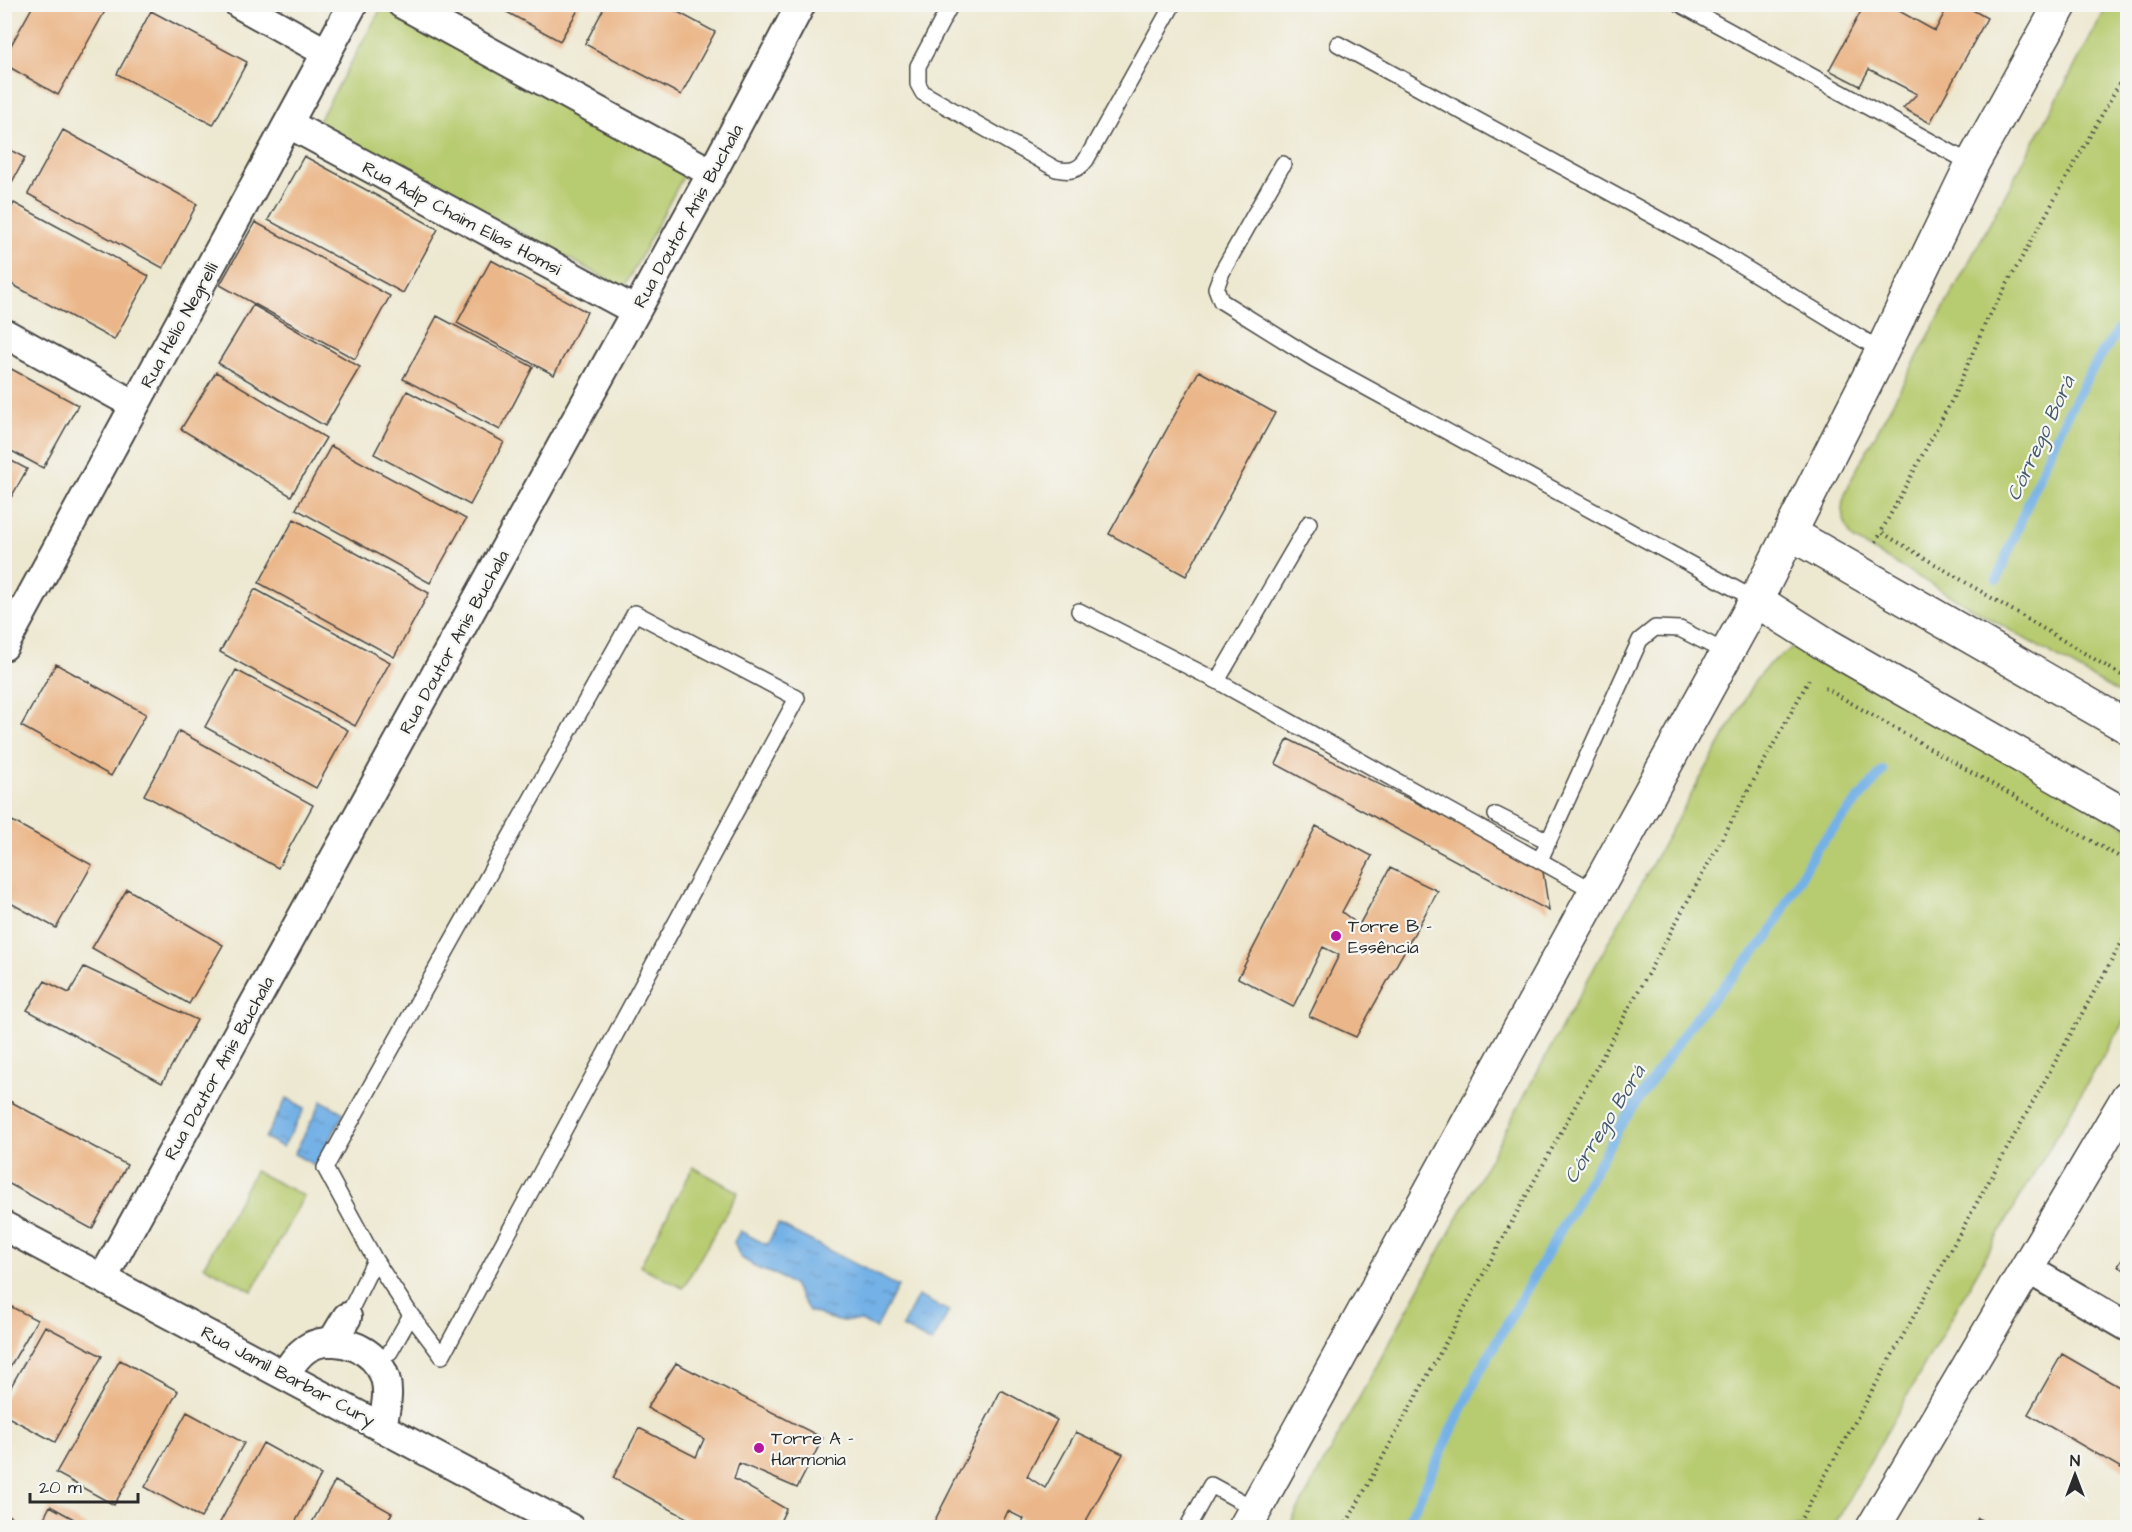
<svg xmlns="http://www.w3.org/2000/svg" width="2132" height="1532" viewBox="0 0 2132 1532" font-family="'Architects Daughter',sans-serif">
	<defs>
		<pattern id="water-ripples" width="26" height="14" patternUnits="userSpaceOnUse" patternTransform="scale(1.5)"><rect width="26" height="14" fill="#73b1e6"/><path d="M2 4q2-2 4 0t4 0M15 11q2-2 4 0t4 0" fill="none" stroke="#5f90bb"/></pattern>
	</defs>
	<rect width="100%" height="100%" fill="#f6f6f2"/>
	<filter id="ink" filterUnits="userSpaceOnUse"><feTurbulence type="fractalNoise" baseFrequency=".0167" numOctaves="2"/><feDisplacementMap in="SourceGraphic" scale="12" xChannelSelector="R" yChannelSelector="G"/><feConvolveMatrix kernelMatrix="1 2 1 2 8 2 1 2 1" color-interpolation-filters="sRGB"/></filter>
	<filter id="wash" filterUnits="userSpaceOnUse"><feTurbulence type="fractalNoise" baseFrequency=".008" numOctaves="4" result="noise"/><feDisplacementMap in="SourceGraphic" scale="24" xChannelSelector="R" yChannelSelector="G"/><feGaussianBlur stdDeviation="1.35" result="paint"/><feColorMatrix in="noise" values="0 0 0 0 0 0 0 0 0 0 0 0 0 0 0 0 0 1.4 0 .05"/><feComposite in="paint" operator="in"/></filter>
	<g filter="url(#wash)">
		<rect width="100%" height="100%" fill="#ede8d0"/>
		<!-- park -->
		<path fill="#b7cb6f" stroke="#717b4d" stroke-width="1.5" d="M2108 5H2128L2127 698 1853 539C1837 512 1840 504 1853 476Z
			M382 7 686 171 624 288 317 124Z
			M1791 649H1810L2127 827V1016L2002 1228 1833 1527 1288 1528 1616 928 1756 680 1769 664Z
			M693 1167 738 1192 683 1288 640 1266Z
			M255 1171 304 1196 252 1291 204 1266Z"/>
		<!-- water -->
		<path fill="url(#water-ripples)" stroke="#4f6e88" stroke-width="1.5" d="M287 1098 305 1108 283 1147 265 1138Z
			M322 1101 344 1113 316 1166 294 1154Z
			M778 1224 898 1286 876 1329 861 1321H837L809 1311 793 1285 777 1275 759 1269 740 1257 734 1242 740 1231 767 1245Z
			M918 1296 949 1311 932 1343 902 1327Z"/>
		<g fill="none" stroke-linecap="round" stroke-linejoin="round">
			<!-- stream -->
			<path stroke="#73b1e6" stroke-width="10" d="M1997 579C2034 491 2067 393 2128 318
				M1405 1528 1481 1369 1620 1126 1696 1017 1768 937 1816 849 1883 771"/>
		</g>
		<g id="blocks">
			<!-- building -->
			<path fill="#ebb78a" d="M34 4H109L58 95 4 64V58Z
				M606 4H663L715 32 681 95 585 44Z
				M1865 4H1903L1899 11 1935 31 1949 4H1962L1987 18 1930 123 1903 108 1917 94 1869 69 1860 86 1829 70Z
				M494 5H581L560 41Z
				M151 11 247 62 213 125 117 74Z
				M63 130 197 204 163 268 28 194Z
				M5 147 25 158 5 195Z
				M304 156 438 229 403 293 268 220Z
				M14 203 149 276 114 340 4 280V220Z
				M255 222 390 296 355 359 220 285Z
				M491 260 587 312 554 375 457 323Z
				M253 305 360 367 325 426 218 363Z
				M437 316 533 367 500 430 403 379Z
				M4 365 78 405 43 468 4 447Z
				M1199 371 1275 413 1186 576 1109 534Z
				M216 372 326 438 291 496 181 429Z
				M407 391 504 442 470 505 374 454Z
				M331 446 466 519 430 583 296 509Z
				M4 457 27 469 4 510Z
				M294 519 429 593 394 657 259 583Z
				M255 589 390 662 355 726 220 652Z
				M56 664 146 714 111 776 21 726Z
				M236 670 348 730 316 788 205 727Z
				M179 731 313 805 278 868 144 795Z
				M1288 739 1542 865 1549 911 1276 764Z
				M5 817 92 865 56 928 5 900Z
				M1316 826 1372 856 1342 912 1359 925 1390 868 1438 891 1356 1037 1309 1016 1339 955 1323 947 1293 1007 1238 978Z
				M127 889 223 945 189 1004 92 948Z
				M84 967 197 1020 162 1083 27 1010 45 981 69 993Z
				M4 1098 127 1165 92 1229 4 1181Z
				M2128 1250V1272L2118 1266Z
				M4 1303 37 1320 4 1377Z
				M45 1326 102 1356 55 1442 4 1415V1399Z
				M2062 1354 2128 1392V1472L2028 1414Z
				M120 1360 178 1391 114 1505 56 1473Z
				M676 1363 823 1438 797 1488 739 1463 734 1479 786 1509 777 1528H705L613 1478 639 1428 696 1457 704 1439 647 1408Z
				M1001 1390 1057 1420 1027 1476 1045 1488 1076 1432 1123 1454 1082 1528H1020L1024 1519 1008 1511 1000 1528H931Z
				M187 1412 244 1443 201 1518 145 1487Z
				M263 1443 321 1475 292 1528H217Z
				M335 1481 392 1513 383 1528H309Z
				M50 1506 90 1528H39Z
				M4 1513 17 1520 13 1528H4Z
				M1978 1518 1994 1528H1973Z"/>
		</g>
	</g>
	<g filter="url(#ink)">
		<use href="#blocks" fill-opacity="0" stroke="#484744" stroke-width="1.5"/>
		<g fill="none" stroke-linecap="round" stroke-linejoin="round">
			<!-- lane casing -->
			<g stroke="#484744" stroke-width="18">
				<path id="lane" d="M951 4 918 66V84L923 93 1056 169C1069 172 1078 171 1086 160L1173 4
					M1680 4 1972 164
					M1338 44 1719 252 1882 351
					M1283 164 1222 272 1216 288 1221 301 1314 359 1756 600
					M1079 611 1217 681 1596 892
					M635 613 797 698 442 1356 411 1315 375 1260 325 1168Z
					M1217 681 1309 523
					M1496 815 1548 841
					M1540 860 1640 640 1655 628 1680 629 1727 653
					M347 1317 375 1260
					M390 1352 411 1315
					M1187 1528 1211 1485 1255 1509"/>
			</g>
			<!-- street casing -->
			<g stroke="#484744" stroke-width="32">
				<path id="street" d="M239 4 327 53
					M402 4 712 173
					M289 124 636 311
					M4 333 135 405
					M4 646 353 4
					M4 1226 570 1528
					M2026 1268 2128 1327
					M103 1278 712 173 801 4
					M332 1342 347 1317
					M285 1374C291 1365 296 1356 306 1349 328 1334 366 1344 380 1367 392 1385 386 1408 382 1426"/>
			</g>
			<!-- primary casing -->
			<g stroke="#484744" stroke-width="36">
				<path id="primary" d="M1790 533 2128 727
					M1756 600 1827 645 2128 817
					M1245 1528 1756 600 1882 351 1972 164 2061 4
					M1873 1528 2128 1097"/>
			</g>
			<!-- path -->
			<path stroke="#484744" stroke-width="4" stroke-dasharray="1.5 4.5" stroke-linecap="butt" d="M2128 68 1987 320 1953 398 1881 532 2128 679
				M1876 542 1881 532
				M1825 688 2128 862
				M1344 1528 1811 676
				M1796 1528 2128 931"/>
			<!-- lane -->
			<use href="#lane" stroke="#fff" stroke-width="15"/>
			<!-- street -->
			<use href="#street" stroke="#fff" stroke-width="28"/>
			<!-- primary -->
			<use href="#primary" stroke="#fff" stroke-width="33"/>
		</g>
	</g>
	<!-- markers -->
	<g fill="#b5179e" stroke="#f6f6f2" stroke-width="2">
		<circle cx="1336" cy="936" r="6"/>
		<circle cx="759" cy="1448" r="6"/>
	</g>
	<g text-anchor="middle" stroke-width="4.5" stroke-linejoin="round" paint-order="stroke">
		<!-- street labels -->
		<g font-size="18" fill="#2b2b2b" stroke="#f6f6f2">
			<text transform="translate(688 216) rotate(-61)" y="6">Rua Doutor Anis Buchala</text>
			<text transform="translate(462 218) rotate(28)" y="6">Rua Adip Chaim Elias Homsi</text>
			<text transform="translate(179 325) rotate(-61)" y="6">Rua Hélio Negrelli</text>
			<text transform="translate(454 642) rotate(-61)" y="6">Rua Doutor Anis Buchala</text>
			<text transform="translate(219 1068) rotate(-61)" y="6">Rua Doutor Anis Buchala</text>
			<text transform="translate(288 1376) rotate(28)" y="6">Rua Jamil Barbar Cury</text>
		</g>
		<!-- poi labels -->
		<g font-size="18" fill="#2b2b2b" stroke="#f6f6f2" text-anchor="start">
			<text x="1348" y="932">Torre B -<tspan x="1348" dy="21">Essência</tspan></text>
			<text x="771" y="1444">Torre A -<tspan x="771" dy="21">Harmonia</tspan></text>
		</g>
		<!-- water labels -->
		<g font-size="20" font-style="italic" fill="#445a6c" stroke="#f6f6f2">
			<text transform="translate(2040 438) rotate(-65)" y="7">Córrego Borá</text>
			<text transform="translate(1604 1124) rotate(-58)" y="7">Córrego Borá</text>
		</g>
	</g>
	<!-- margin -->
	<rect width="2132" height="1532" fill="none" stroke="#f6f6f2" stroke-width="24"/>
	<!-- north arrow -->
	<g transform="translate(2075 1475)" stroke="#f6f6f2" stroke-width="4.5" paint-order="stroke">
	<path d="M0-4.5L10 22L0 15L-10 22Z" fill="#2b2b2b"/>
	<text y="-9" font-size="16" font-weight="bold" text-anchor="middle" fill="#2b2b2b">N</text>
	</g>
	<!-- scale -->
	<path d="M30 1493v9h108v-9" fill="none" stroke="#2b2b2b" stroke-width="3"/>
	<text x="39" y="1493" font-size="18" fill="#2b2b2b" stroke="#f6f6f2" stroke-width="4.5" paint-order="stroke">20 m</text>
</svg>
